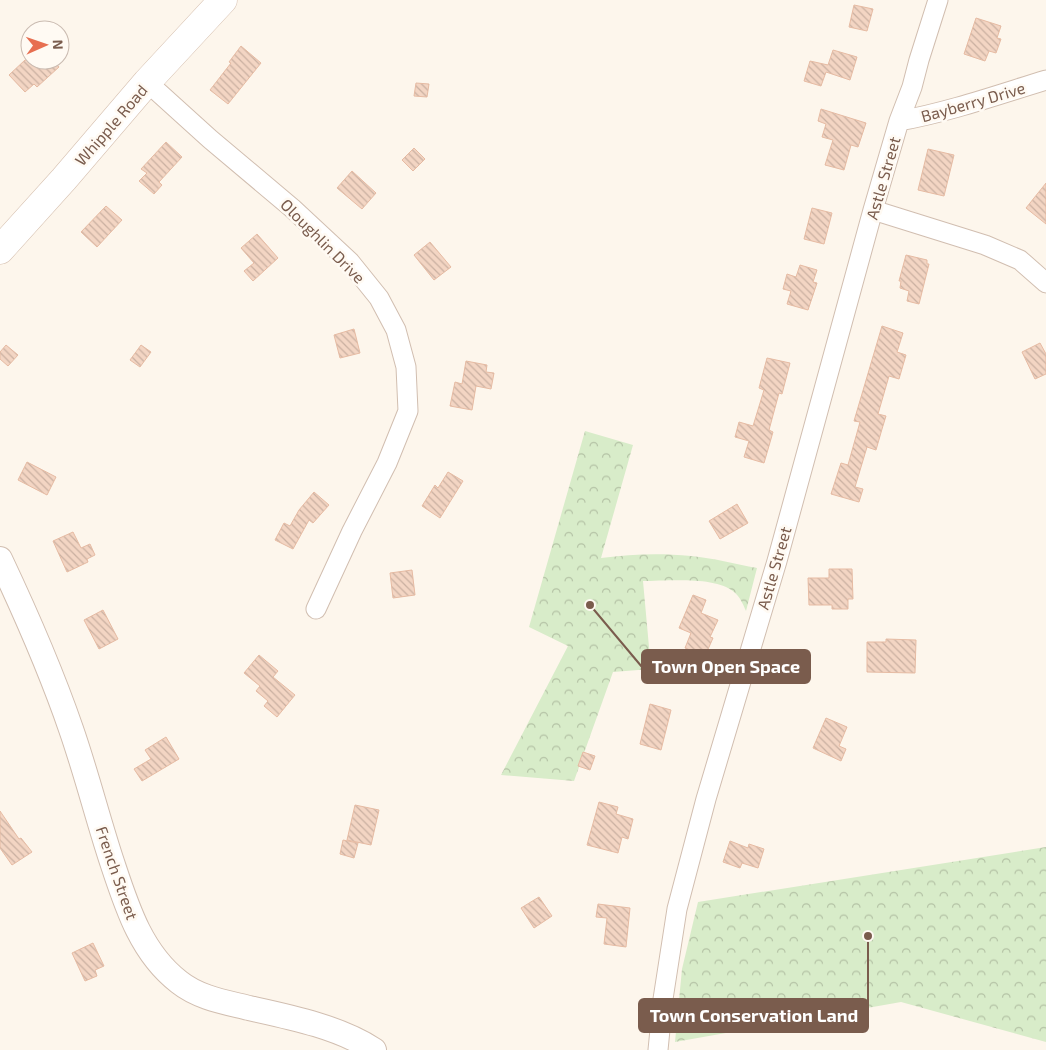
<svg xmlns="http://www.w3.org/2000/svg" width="1046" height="1050" viewBox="0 0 1046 1050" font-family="'Exo 2',sans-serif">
	<defs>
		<pattern id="park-crowns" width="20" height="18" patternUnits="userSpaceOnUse" patternTransform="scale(1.25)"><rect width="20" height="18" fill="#d8ecc9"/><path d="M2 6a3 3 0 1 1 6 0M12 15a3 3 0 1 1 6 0" fill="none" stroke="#b4c2a5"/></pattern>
		<pattern id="building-back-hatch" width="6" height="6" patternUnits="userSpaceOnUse" patternTransform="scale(1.25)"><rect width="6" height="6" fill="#f3d5c3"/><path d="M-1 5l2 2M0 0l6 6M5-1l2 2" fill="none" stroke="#cab0a1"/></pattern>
	</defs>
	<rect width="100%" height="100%" fill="#fdf6ec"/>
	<!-- park -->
	<path fill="url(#park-crowns)" d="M585 431 633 445 601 558C632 554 660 553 691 556 713 558 735 564 757 568L746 611C743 604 740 597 734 592 716 576 667 581 643 581L651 669 613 672 574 781 501 775 568 646 529 627Z
		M1046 847V1042L901 1002 675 1042 682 969 698 902Z"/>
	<!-- building -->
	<path fill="url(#building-back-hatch)" stroke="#e6bba3" d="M854 5 873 9 867 31 849 27Z
		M976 18 1001 26 997 38 1001 39 996 53 989 51 985 61 964 54Z
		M241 46 261 63 228 104 210 90 231 63 229 62Z
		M833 50 857 57 850 80 826 72 821 86 804 81 810 61 828 65Z
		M25 60H53L59 67 37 87 34 84 25 92 9 75Z
		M416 83 429 84 427 97 414 96Z
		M821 109 866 123 858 147 851 145 844 170 825 165 833 140 822 137 826 124 818 121Z
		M166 142 182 157 159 182 162 185 154 194 139 181 147 173 141 169Z
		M414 148 425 159 413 171 402 160Z
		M928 149 954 155 944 196 918 190Z
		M352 171 376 193 362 209 337 188Z
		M1046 183V224L1026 208Z
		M106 206 122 220 97 247 81 232Z
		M812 208 832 213 824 244 804 239Z
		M257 234 278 258 253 281 244 271 254 263 241 248Z
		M430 242 451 267 434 280 414 255Z
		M906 255 927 260V264H929L919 304 907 301 909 291 900 288 901 281H899Z
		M800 265 817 270 813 282 817 283 808 310 787 304 791 291 783 289 787 274 796 277Z
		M882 326 903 333 897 352 906 355 899 379 889 376 878 414 886 416 882 429 876 450 867 447 855 487 863 489 859 502 831 494 841 463 848 465 860 422 854 421Z
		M354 329 360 353 340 358 334 335Z
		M1040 343 1046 354V374L1035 379 1022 352Z
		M6 345 18 355 8 366 0 359V352Z
		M141 345 151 352 140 367 130 360Z
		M767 358 790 363 782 394 779 393 769 430 773 432 764 463 744 457 749 441 735 437 739 422 753 426 764 390 759 388Z
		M466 361 487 365 486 372 494 373 491 389 476 386 472 410 450 406 455 382 462 384Z
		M27 462 56 477 47 495 18 480Z
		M448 472 463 481 440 518 422 506 435 485 438 488Z
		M314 492 329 505 313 523 309 520 293 549 275 540 284 523 290 526 299 510Z
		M737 504 748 523 720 539 709 521Z
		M73 532 81 548 90 544 95 555 87 559 88 562 67 572 53 541Z
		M829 569H852L853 599H848V609H832V605H809L808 578H829Z
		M412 570 415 595 393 598 390 573Z
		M693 595 706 600 701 613 718 620 710 637 713 638 705 656 685 648 691 633 679 628Z
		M103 610 118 639 99 649 84 620Z
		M886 639 916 640 915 673 867 672V642H886Z
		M259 655 278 671 273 677 295 695 277 717 264 706 268 701 256 691 260 686 244 673Z
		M650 704 671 710 661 750 640 744Z
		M826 718 847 727 839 746 846 749 841 761 813 748Z
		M166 737 179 759 142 781 134 769 151 759 145 750Z
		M583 752 595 756 590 770 578 766Z
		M599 802 618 807 616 814 633 819 628 839 622 837 618 853 587 845Z
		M355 805 379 810 371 845 347 840Z
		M0 811 19 839 21 838 32 852 12 865 0 848Z
		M343 840 358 843 354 858 340 854Z
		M730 841 748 848 749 844 764 849 758 868 742 863 740 868 723 862Z
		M539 897 552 916 534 928 521 908Z
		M598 904 630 908 626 947 604 944 607 918 596 917Z
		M93 943 104 966 95 970 97 976 85 981 72 953Z"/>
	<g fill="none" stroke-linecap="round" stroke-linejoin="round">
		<!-- minor casing -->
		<g stroke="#d1beb0" stroke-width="21">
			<path id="minor" d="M147 82 210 139 292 208 350 262 379 298 396 330 406 367 408 411 387 463 352 531 316 609
				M899 121C949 112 997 95 1046 80
				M873 210 985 245 1020 260 1046 283
				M658 1050 663 999 677 909 706 799 777 561 873 210 899 121 912 87 919 60 938 0"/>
		</g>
		<!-- tertiary casing -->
		<g stroke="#d1beb0" stroke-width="26">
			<path id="tertiary" d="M0 559C26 614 51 671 71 729 86 772 97 816 111 859 126 904 140 952 179 982 199 998 225 1002 249 1008 290 1017 339 1027 374 1050"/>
		</g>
		<!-- secondary casing -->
		<g stroke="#d6c0b0" stroke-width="29">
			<path id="secondary" d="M0 250 64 179 147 82 223 0"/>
		</g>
		<!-- minor -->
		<use href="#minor" stroke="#fff" stroke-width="19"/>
		<!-- tertiary -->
		<use href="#tertiary" stroke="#fff" stroke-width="24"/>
		<!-- secondary -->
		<use href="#secondary" stroke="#fff" stroke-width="28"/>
	</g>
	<g text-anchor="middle" stroke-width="5" stroke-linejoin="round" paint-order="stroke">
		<!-- street labels -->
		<g font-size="16" fill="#7a5c4d" stroke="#fffaf3">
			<text transform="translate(973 102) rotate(-16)" y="6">Bayberry Drive</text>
			<text transform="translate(111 125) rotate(-49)" y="6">Whipple Road</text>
			<text transform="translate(883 178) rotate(-74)" y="6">Astle Street</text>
			<text transform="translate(323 241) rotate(45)" y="6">Oloughlin Drive</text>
			<text transform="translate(774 568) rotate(-74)" y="6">Astle Street</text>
			<text transform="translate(117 873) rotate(71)" y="6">French Street</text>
		</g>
	</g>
	<!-- callouts -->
	<path fill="none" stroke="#7a5c4d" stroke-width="2" d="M590 605L642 667M868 936L868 1016"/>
	<g fill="#7a5c4d" stroke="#fffaf3" stroke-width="2">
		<circle cx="590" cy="605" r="5"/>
		<circle cx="868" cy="936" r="5"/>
	</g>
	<g fill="#7a5c4d" stroke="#7a5c4d" stroke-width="2">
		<rect x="642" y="650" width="168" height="33" rx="5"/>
		<rect x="639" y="999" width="229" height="33" rx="5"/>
	</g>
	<g font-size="18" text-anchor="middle" font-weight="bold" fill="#fff">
		<text x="726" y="673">Town Open Space</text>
		<text x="754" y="1022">Town Conservation Land</text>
	</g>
	<!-- north arrow -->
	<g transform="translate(45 45) rotate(88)"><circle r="24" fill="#fffaf3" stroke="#cabbb1"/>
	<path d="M0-4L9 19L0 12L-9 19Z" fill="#e76f51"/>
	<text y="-8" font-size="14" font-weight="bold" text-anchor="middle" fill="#7a5c4d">N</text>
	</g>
</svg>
